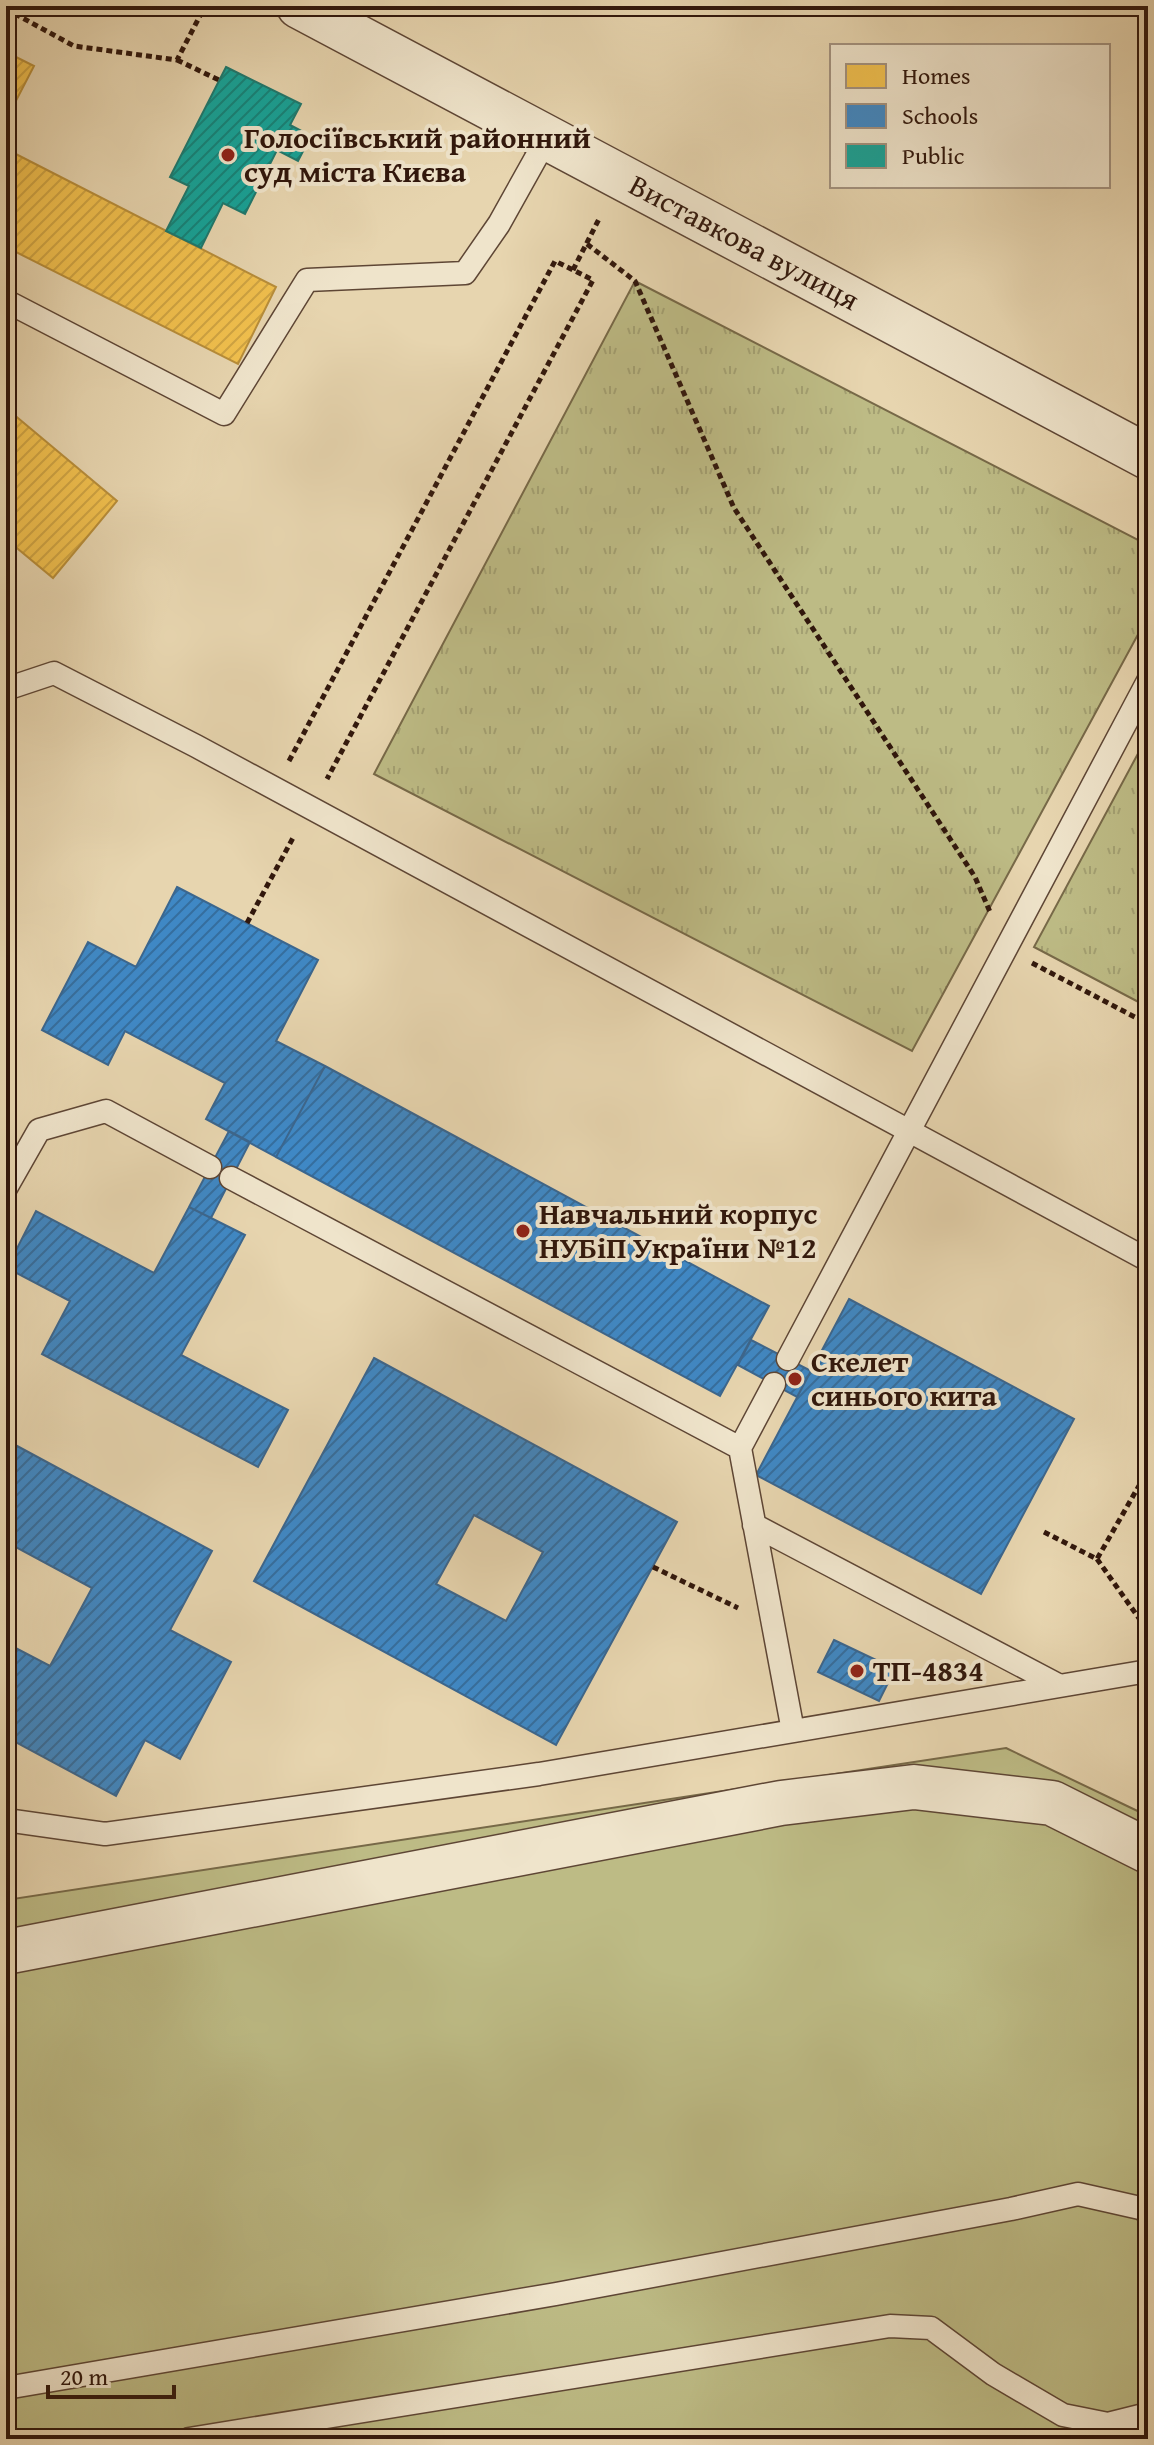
<svg xmlns="http://www.w3.org/2000/svg" width="1154" height="2445" viewBox="0 0 1154 2445" font-family="'Gentium Book Plus',serif">
	<defs>
		<pattern id="grass-tufts" width="24" height="20" patternUnits="userSpaceOnUse" patternTransform="scale(2)"><rect width="24" height="20" fill="#bdbb85"/><path d="M3 7l-1-3M5 7V3M7 7l1-3M15 17l-1-3M17 17v-4M19 17l1-3" fill="none" stroke="#a3a072"/></pattern>
		<pattern id="homes-hatch" width="6" height="6" patternUnits="userSpaceOnUse" patternTransform="scale(2)"><rect width="6" height="6" fill="#f2c14e"/><path d="M-1 1l2-2M0 6l6-6M5 7l2-2" fill="none" stroke="#d0a543"/></pattern>
		<pattern id="schools-hatch" width="6" height="6" patternUnits="userSpaceOnUse" patternTransform="scale(2)"><rect width="6" height="6" fill="#3f88c5"/><path d="M-1 1l2-2M0 6l6-6M5 7l2-2" fill="none" stroke="#356e9e"/></pattern>
		<pattern id="public-hatch" width="6" height="6" patternUnits="userSpaceOnUse" patternTransform="scale(2)"><rect width="6" height="6" fill="#17a398"/><path d="M-1 1l2-2M0 6l6-6M5 7l2-2" fill="none" stroke="#15847a"/></pattern>
	</defs>
	<rect width="100%" height="100%" fill="#e7d5af"/>
	<filter id="stains"><feTurbulence type="fractalNoise" baseFrequency=".0025" numOctaves="4"/><feColorMatrix values="0 0 0 0 .2 0 0 0 0 .09 0 0 0 0 .02 0 0 0 .5 -.17"/></filter>
	<radialGradient id="worn" r=".72"><stop offset=".6" stop-color="#630" stop-opacity="0"/><stop offset="1" stop-color="#630" stop-opacity=".3"/></radialGradient>
	<!-- grass -->
	<path fill="url(#grass-tufts)" stroke="#776948" stroke-width="2" d="M635 281 1148 545V616L912 1051 374 774Z
		M1148 735V1007L1034 947Z"/>
	<!-- park -->
	<path fill="#bdbb85" stroke="#776948" stroke-width="2" d="M1006 1748 1148 1816V2439H6V1900Z"/>
	<!-- homes -->
	<path fill="url(#homes-hatch)" stroke="#b88e3a" stroke-width="2" d="M6 52 34 66 6 120Z
		M6 149 276 287 238 364 6 247Z
		M6 408 117 501 53 578 6 539Z"/>
	<!-- schools -->
	<path fill="url(#schools-hatch)" stroke="#3b668e" stroke-width="2" fill-rule="evenodd" d="M177 887 318 960 276 1041 325 1066 276 1157 206 1119 225 1083 125 1031 108 1065 42 1030 88 942 136 967Z
		M325 1066 769 1306 720 1396 276 1157Z
		M229 1131 250 1142 211 1218 189 1207Z
		M189 1207 245 1235 181 1355 288 1410 258 1467 42 1354 70 1301 7 1268 36 1211 154 1273Z
		M849 1299 1074 1419 981 1594 756 1475Z
		M751 1340 811 1371 797 1397 738 1365Z
		M374 1358 677 1522 556 1745 254 1581ZM474 1515 543 1552 506 1621 436 1584Z
		M6 1440 212 1551 170 1630 231 1662 180 1759 145 1740 116 1796 6 1737V1643L50 1666 92 1588 14 1546 6 1561Z
		M834 1640 895 1669 879 1701 818 1672Z"/>
	<!-- public -->
	<path fill="url(#public-hatch)" stroke="#1f796e" stroke-width="2" d="M226 67 301 104 290 125 311 136 298 161 277 150 245 214 223 203 201 248 166 231 189 186 170 177Z"/>
	<g fill="none" stroke-linecap="round" stroke-linejoin="round">
		<!-- lane casing -->
		<g stroke="#5e4635" stroke-width="25">
			<path id="lane" d="M6 301 224 414 307 280 465 273 499 224 547 138
				M6 689 54 673 196 746 1148 1260
				M231 1178 740 1448 774 1384
				M6 1188 39 1130 106 1111 210 1167
				M788 1359 1148 681
				M740 1448 793 1731
				M754 1525 1058 1685
				M6 1820 105 1834 539 1774 1148 1671
				M6 2388 556 2294 1011 2209 1078 2194 1140 2208 1148 2212
				M189 2439 890 2326 931 2328 993 2374 1063 2415 1108 2424 1148 2414"/>
		</g>
		<!-- street casing -->
		<g stroke="#5e4635" stroke-width="47">
			<g id="street">
				<path id="s1" d="M299 6 1148 457"/>
				<path d="M6 1952 781 1803 914 1787 1052 1803 1148 1851"/>
			</g>
		</g>
		<!-- path -->
		<path stroke="#31170c" stroke-width="5" stroke-dasharray="6 4" stroke-linecap="butt" d="M6 9 74 46 177 60 203 10
			M177 60 219 80
			M587 244 635 281 734 508 975 877 990 912
			M573 270 600 217
			M289 761 555 261 593 280 327 779
			M247 923 294 836
			M1032 963 1148 1024
			M1044 1532 1097 1559 1148 1470
			M1097 1559 1148 1631
			M653 1567 738 1608"/>
		<!-- lane -->
		<use href="#lane" stroke="#efe4cb" stroke-width="22"/>
		<!-- street -->
		<use href="#street" stroke="#efe4cb" stroke-width="44"/>
	</g>
	<!-- markers -->
	<g fill="#8f2418" stroke="#efe4cb" stroke-width="3">
		<circle cx="228" cy="155" r="8"/>
		<circle cx="523" cy="1231" r="8"/>
		<circle cx="795" cy="1379" r="8"/>
		<circle cx="857" cy="1671" r="8"/>
	</g>
	<g text-anchor="middle" stroke-width="8" stroke-linejoin="round" paint-order="stroke">
		<!-- poi labels -->
		<g font-size="30" font-weight="bold" fill="#31170c" stroke="#efe4cb" text-anchor="start">
			<text x="244" y="148">Голосіївський районний<tspan x="244" dy="34">суд міста Києва</tspan></text>
			<text x="539" y="1224">Навчальний корпус<tspan x="539" dy="34">НУБіП України №12</tspan></text>
			<text x="811" y="1372">Скелет<tspan x="811" dy="34">синього кита</tspan></text>
			<text x="873" y="1681">ТП-4834</text>
		</g>
		<!-- street labels -->
		<g font-size="30" fill="#31170c" stroke="#efe4cb">
			<text dy="10" stroke="none"><textPath href="#s1" startOffset="504">Виставкова вулиця</textPath></text>
		</g>
	</g>
	<!-- margin -->
	<rect width="1154" height="2445" fill="none" stroke="#e7d5af" stroke-width="32"/>
	<rect x="8" y="8" width="1138" height="2429" fill="none" stroke="#31170c" stroke-width="4"/>
	<rect x="16" y="16" width="1122" height="2413" fill="none" stroke="#31170c" stroke-width="2"/>
	<!-- legend -->
	<rect x="830" y="44" width="280" height="144" fill="#efe4cb" stroke="#a3927f" stroke-width="2"/>
	<rect x="846" y="64" width="40" height="24" fill="#f2c14e" stroke="#a3927f" stroke-width="2"/>
	<text x="902" y="84" font-size="24" fill="#31170c">Homes</text>
	<rect x="846" y="104" width="40" height="24" fill="#3f88c5" stroke="#a3927f" stroke-width="2"/>
	<text x="902" y="124" font-size="24" fill="#31170c">Schools</text>
	<rect x="846" y="144" width="40" height="24" fill="#17a398" stroke="#a3927f" stroke-width="2"/>
	<text x="902" y="164" font-size="24" fill="#31170c">Public</text>
	<!-- scale -->
	<path d="M48 2385v12h126v-12" fill="none" stroke="#31170c" stroke-width="4"/>
	<text x="60" y="2385" font-size="24" fill="#31170c" stroke="#efe4cb" stroke-width="6" paint-order="stroke">20 m</text>
	<rect width="100%" height="100%" filter="url(#stains)"/>
	<rect width="100%" height="100%" fill="url(#worn)"/>
</svg>
